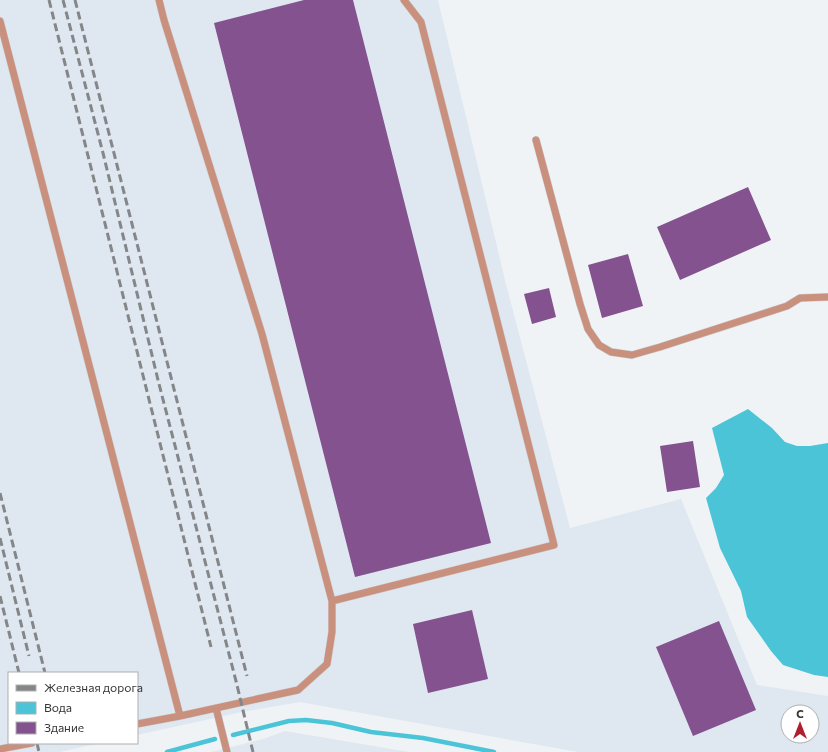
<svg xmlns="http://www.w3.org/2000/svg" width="828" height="752" viewBox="0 0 828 752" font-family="Commissioner,sans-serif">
	<rect width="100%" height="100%" fill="#f0f3f6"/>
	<!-- built -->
	<path fill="#dfe7f0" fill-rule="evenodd" d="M0 0H438L506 284 570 528 681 499 757 685 828 696V752H578L300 702 242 712 137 735V673H9V743H100L60 752H0ZM788 712H812V736H788Z
		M285 731 409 752H211L263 739Z"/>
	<!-- water -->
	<path fill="#4bc4d7" d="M748 409 772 428 785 442 797 446H810L828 443V677L814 675 783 665 771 651 747 617 741 591 720 548 706 498 716 488 724 475 712 428Z"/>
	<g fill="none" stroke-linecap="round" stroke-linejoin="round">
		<!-- stream -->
		<path stroke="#4bc4d7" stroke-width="4.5" d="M233 735 289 721 306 720 332 723 371 732 423 738 494 752
			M167 752 215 739"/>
	</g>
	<!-- building -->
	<path fill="#83528f" d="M304 0H353L491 543 355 577 214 23Z
		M748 187 771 240 680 280 657 227Z
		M628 254 643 306 602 318 588 265Z
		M549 288 556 317 532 324 524 294Z
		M693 441 700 487 667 492 660 446Z
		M472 610 488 679 428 693 413 624Z
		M719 621 756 710 693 736 656 647Z"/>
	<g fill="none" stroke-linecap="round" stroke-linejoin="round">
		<!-- lane casing -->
		<g stroke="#ced1d4" stroke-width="8">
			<path id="lane" d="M0 21 180 716
				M536 140 580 304 588 329 599 345 611 352 632 355 660 347 787 306 800 298 828 297
				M332 601 554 545 421 22 404 0
				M216 708 227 752
				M137 724 180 716 298 690 327 664 332 632V601L262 334 164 20 159 0
				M0 749 32 743"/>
		</g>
		<!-- lane -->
		<use href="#lane" stroke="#ca907e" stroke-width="7"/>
		<!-- rail -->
		<path stroke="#848688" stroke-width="3" stroke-dasharray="8 4" stroke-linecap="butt" d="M49 0 211 647
			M63 0 103 153 159 384 236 681 253 752
			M75 0 247 676
			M0 493 45 673
			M0 538 29 656
			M0 596 19 673
			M37 743 39 752"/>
	</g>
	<!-- legend -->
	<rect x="8" y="672" width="130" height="72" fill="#ffffff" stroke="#aeafaf"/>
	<rect x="16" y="685" width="20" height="6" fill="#848688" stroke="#aeafaf"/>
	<text x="44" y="692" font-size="12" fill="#353637">Железная дорога</text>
	<rect x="16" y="702" width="20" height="12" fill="#4bc4d7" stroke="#aeafaf"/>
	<text x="44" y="712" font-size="12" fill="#353637">Вода</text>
	<rect x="16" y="722" width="20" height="12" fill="#83528f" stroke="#aeafaf"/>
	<text x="44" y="732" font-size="12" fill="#353637">Здание</text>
	<!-- north arrow -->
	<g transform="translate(800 724)"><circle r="19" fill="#ffffff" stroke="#aeafaf"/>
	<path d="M0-3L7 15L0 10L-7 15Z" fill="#b01d2f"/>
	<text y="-6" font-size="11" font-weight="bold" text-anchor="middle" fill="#353637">С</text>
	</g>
</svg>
